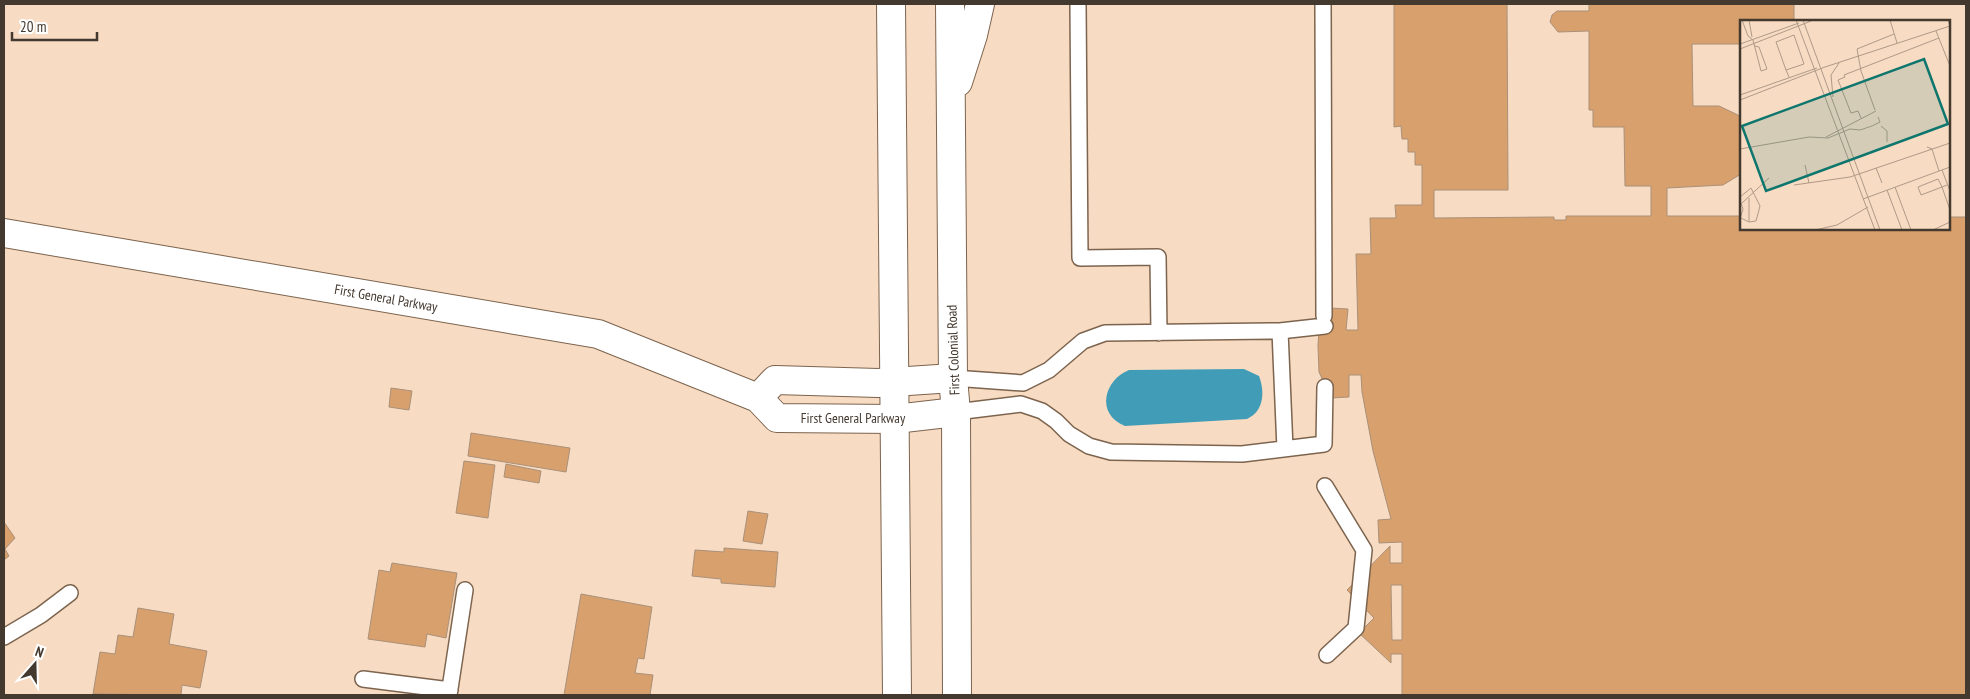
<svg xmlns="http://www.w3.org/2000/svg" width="1970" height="699" viewBox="0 0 1970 699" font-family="'PT Sans Narrow',sans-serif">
	<rect width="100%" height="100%" fill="#f7dbc3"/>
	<!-- water -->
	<path fill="#419db7" d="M1244 369 1259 376C1265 392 1264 411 1247 419L1125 426C1095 414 1104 380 1129 370Z"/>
	<!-- building -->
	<path fill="#d8a06d" stroke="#aa9079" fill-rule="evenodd" d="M1394 4H1507L1508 190H1434V218L1554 217V220H1566V216H1651V186H1625L1624 127H1593V110H1589V31L1558 32 1550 22 1552 15 1557 11H1589V4H1794V21H1741V44H1692L1693 106H1719L1738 115 1741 119V174L1723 185 1667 188V216H1741V229H1949V217H1966V695H1402V654H1391V663L1359 633 1374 618 1347 590 1390 546V563H1402V542L1379 543 1378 520 1391 519 1373 451 1362 392 1361 375H1349V397L1331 398 1319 372 1318 346 1319 328 1330 308 1348 309 1346 330H1358L1356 254H1371L1370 218H1396L1395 205H1422V165H1415V152H1408V139H1402L1401 126 1394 127ZM1391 585H1402V640H1392Z
		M391 388 412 391 409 410 389 407Z
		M471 433 570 448 566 472 468 456Z
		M464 461 495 465 488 518 456 513Z
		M506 464 541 471 539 483 504 477Z
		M748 511 768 514 762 544 743 541Z
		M4 522 15 538 5 549 9 556 4 560Z
		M724 548 778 552 775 587 721 583V579L692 576 695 550 724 552Z
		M392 563 457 573 446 638 427 634 425 647 368 639 379 570 390 572Z
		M581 594 652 607 644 659 638 658 635 673 653 675 650 695H564Z
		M138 608 174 614 169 644 207 651 200 688 182 685 181 695 93 694 100 652 115 654 118 635 133 637Z"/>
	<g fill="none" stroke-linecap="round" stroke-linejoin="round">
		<!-- lane casing -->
		<g stroke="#7c644e" stroke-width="18">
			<path id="lane" d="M1078 4 1080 258 1158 257 1159 333
				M1323 4 1324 316
				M1280 331 1285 449
				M953 378 1023 383 1049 370 1083 341 1105 333 1280 331 1325 326
				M956 412 1021 404 1042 411 1056 421 1069 434 1089 446 1111 452 1242 454 1324 444 1325 387
				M1325 486 1364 550 1356 628 1327 655
				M4 637 41 615 70 593
				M363 679 450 690
				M449 695 465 590"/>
		</g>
		<!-- street casing -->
		<g stroke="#7c644e" stroke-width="30">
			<path id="street" d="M4 233 598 334 758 398 777 418 895 419 956 412
				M758 398 775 380 878 383 953 378"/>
		</g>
		<!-- secondary casing -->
		<g stroke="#7c644e" stroke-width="30">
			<path id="secondary" d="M891 4 897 695
				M950 4 953 378 956 412 957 695
				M958 82 973 35 980 4"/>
		</g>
		<!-- lane -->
		<use href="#lane" stroke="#fff" stroke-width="15"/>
		<!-- street -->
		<use href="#street" stroke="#fff" stroke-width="28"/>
		<!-- secondary -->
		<use href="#secondary" stroke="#fff" stroke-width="28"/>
	</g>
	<g text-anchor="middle" stroke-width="4" stroke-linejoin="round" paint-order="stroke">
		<!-- street labels -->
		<g font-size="14" fill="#44392f" stroke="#fff">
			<text transform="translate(386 298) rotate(10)" y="5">First General Parkway</text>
			<text transform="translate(953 350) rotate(-92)" y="5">First Colonial Road</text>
			<text x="853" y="423">First General Parkway</text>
		</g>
	</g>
	<!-- overview -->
	<g transform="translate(1740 20)">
		<rect width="210" height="210" fill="#f7dbc3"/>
		<path fill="none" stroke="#af9a88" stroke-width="1" d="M2 0 8 16 13 20 21 51 27 49 19 27 15 26M9 0 12 17M56 0 135 210M63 0 140 210M150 0 157 23M196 11 210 46M0 24 59 3M0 29 71 1M46 50 64 44 54 15 36 22 46 50 49 57M0 75 77 48M93 77 91 55 99 43M0 80 85 47 210 6 208 0M135 90 121 51 117 29 154 14M121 98 118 91 111 93 98 60 105 57 104 55 199 18M141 106 147 111V122M86 117 136 91M187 127 192 129 199 151M0 129 69 117 88 118 110 109 120 110 132 106 140 102 138 97M65 145 69 163M136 148 142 163M202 150 210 171M54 165 110 157 210 123M207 165 202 167 181 175 178 167 198 159 202 167 210 190M155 167 171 210M147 170 162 210M0 177 11 168 20 186 16 201 9 202 1 198M9 178V202M123 179 210 147M0 180 3 189 0 199M2 183 29 158M75 210 97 205 128 187M193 210 210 202"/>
		<path fill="#0f766e" fill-opacity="0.15" stroke="#0f766e" stroke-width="2.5" d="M184 39 208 104 26 171 2 106Z"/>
		<rect width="210" height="210" fill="none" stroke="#44392f" stroke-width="2.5"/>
	</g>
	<!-- border -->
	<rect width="1970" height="699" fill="none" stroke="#44392f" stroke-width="10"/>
	<!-- north arrow -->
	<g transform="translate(35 664) rotate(20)" stroke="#ffffff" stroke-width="4" paint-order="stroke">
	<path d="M0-4L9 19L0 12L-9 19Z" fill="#44392f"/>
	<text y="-8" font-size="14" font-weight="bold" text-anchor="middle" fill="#44392f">N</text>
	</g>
	<!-- scale -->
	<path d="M12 32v8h85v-8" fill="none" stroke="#44392f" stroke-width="2.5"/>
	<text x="20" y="32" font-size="15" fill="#44392f" stroke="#ffffff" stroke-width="4" paint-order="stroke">20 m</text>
</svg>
